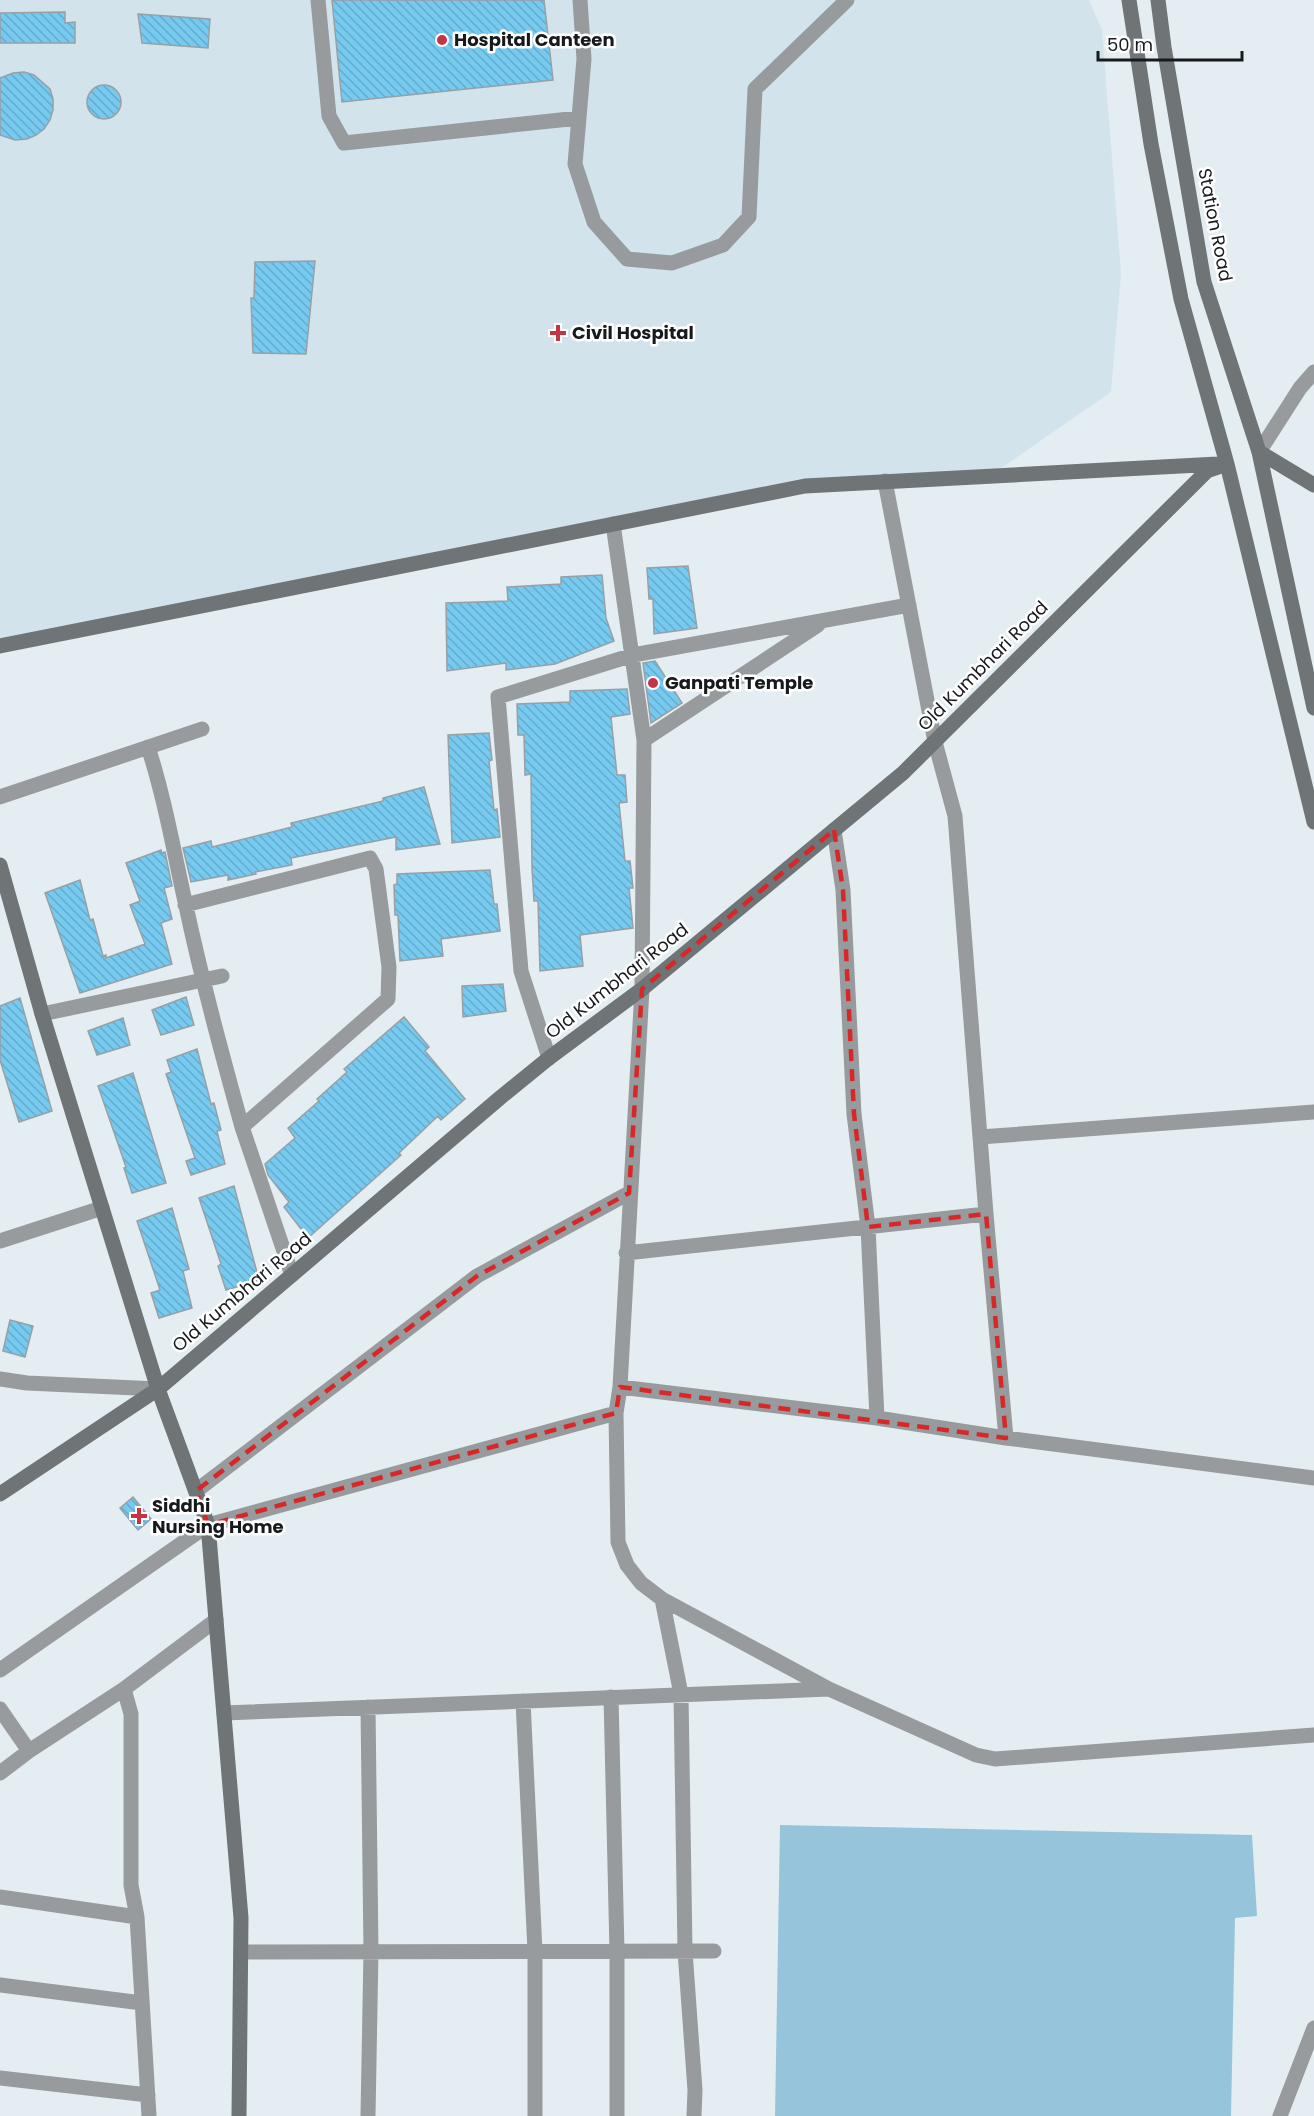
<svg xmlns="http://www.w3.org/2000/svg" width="1314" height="2116" viewBox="0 0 1314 2116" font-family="Poppins,sans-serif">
	<defs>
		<pattern id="building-back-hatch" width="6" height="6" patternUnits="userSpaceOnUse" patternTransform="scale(1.5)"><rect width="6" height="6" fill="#76c9ef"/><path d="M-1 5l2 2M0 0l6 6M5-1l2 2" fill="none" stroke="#65accc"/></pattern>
	</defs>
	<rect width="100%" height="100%" fill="#e4edf1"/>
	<!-- built -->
	<path fill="#d3e3eb" d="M0 0H1089L1102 30 1121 274 1111 392 994 473 805 486 0 646Z"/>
	<!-- garden -->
	<path fill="#96c5db" d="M780 1825 1252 1835 1257 1916 1235 1918 1231 2116H775Z"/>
	<!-- building -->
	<path fill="url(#building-back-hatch)" stroke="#98a0a4" stroke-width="1.5" d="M332 0H544L553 80 342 102Z
		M65 12V23L75 22V43H0V13Z
		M138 14 210 19 208 48 142 43Z
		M24 72 34 75 50 89 53 99V110L50 120 44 129 36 135 27 139 15 140 0 135V78L13 73Z
		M87 102a17 17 0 1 1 34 0a17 17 0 1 1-34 0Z
		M315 261 306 354 253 353 251 298H254L255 262Z
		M688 566 697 628 654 634 653 599H649L647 568Z
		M602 575 606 618 614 641 555 664 506 670V663L447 671 446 603 508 601 507 587 561 584V577Z
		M655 661 682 703 651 723 643 663Z
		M627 689 630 714 611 717 617 775H625L627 802 619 803 625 861H630L633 888H629L633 928 580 935 583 966 540 971 538 901H534L532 868 531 774 525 775 524 735H518L517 704 570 702V691Z
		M489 733 492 760 489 761 494 810 497 809 500 837 452 843 448 735Z
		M424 787 440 844 396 850V837L291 858 292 865 255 872 256 874 228 880V875L191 882 183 848 211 841 212 847 292 827 291 823 383 801V798Z
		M161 850 162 853 165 852 172 886 164 888 172 919 161 923 172 964 80 993 45 893 80 880 90 920 93 919 103 956 106 955V958L145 944 130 905 140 901 126 863Z
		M490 870 494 904H497L500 931 441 939 443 956 400 961 398 915H395L394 885 397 884V874Z
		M503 984 506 1011 463 1017 462 986Z
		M186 997 194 1025 161 1035 152 1010Z
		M20 998 52 1111 19 1122 0 1060V1006Z
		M404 1017 429 1047 425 1051 465 1099 441 1120 438 1116 399 1153 401 1155 308 1238 284 1207 289 1202 268 1175 265 1164 295 1138 288 1128 319 1101 317 1099 347 1072 344 1069Z
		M123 1018 130 1045 97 1055 88 1031Z
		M197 1049 211 1104 214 1103 221 1130 217 1131 225 1164 191 1175 186 1161 195 1158 166 1074 171 1072 167 1060Z
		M133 1073 166 1183 132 1193 124 1168 126 1167 98 1086Z
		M234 1186 259 1280 226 1290 218 1266 221 1264 199 1198Z
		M172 1208 189 1269 183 1271 192 1308 159 1318 151 1293 160 1290 137 1221Z
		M10 1320 33 1326 25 1357 3 1351Z
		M133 1497 151 1519 138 1530 120 1508Z"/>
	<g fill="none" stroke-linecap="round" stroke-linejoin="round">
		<!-- street -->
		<path stroke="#979b9d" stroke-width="15" d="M318 0 329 116 344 143 579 118
			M580 0 584 59 575 164 594 222 627 259 672 263 723 245 749 217 755 89 847 0
			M1259 452 1300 388 1314 372
			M644 740 818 625
			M148 747C165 799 174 853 186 906 202 981 222 1054 242 1127L388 999 389 967 376 869 370 858 185 905
			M0 797 202 729
			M834 830 843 890 854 1114 868 1227 877 1418
			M42 1014 222 976
			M549 1058 521 971 498 697 633 655 909 605
			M242 1127 292 1275
			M980 1137 1314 1112
			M0 1241 102 1208
			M626 1253 986 1214 955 816 935 742 885 481
			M0 1379 27 1383 158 1389
			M620 1387 877 1418 1006 1438 986 1214
			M616 1413 618 1542 627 1565 641 1583 662 1599 829 1689 976 1755 995 1759 1314 1735
			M1006 1438 1314 1478
			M196 1491 477 1276 629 1193
			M662 1599 681 1694 685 1951 695 2090 694 2116
			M0 1670 208 1525 616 1413 620 1387 642 989 644 740 613 524
			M124 1689 131 1714V1885L137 1917
			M611 1697 617 1951V2116
			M523 1701 535 1951V2116
			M0 1709 29 1751
			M224 1713 829 1689
			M0 1773 29 1751 124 1689 216 1620
			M0 1897 137 1917 149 2116
			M241 1952 714 1951
			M0 1985 142 2003
			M0 2078 148 2095
			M368 2116 371 1951 368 1707
			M1280 2116 1314 2028"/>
		<!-- secondary -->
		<path stroke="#6f7477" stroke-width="15" d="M1129 0 1151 144 1181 299 1227 464 1314 822
			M1158 0 1164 47 1204 282 1259 452 1314 708
			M1259 452 1314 485
			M0 646 805 486 1218 464
			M0 865 42 1014 158 1389 208 1525 241 1918 239 2116
			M0 1494 158 1389 501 1097 549 1058 642 989 903 773 1207 471 1227 464"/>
	</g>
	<!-- marked area -->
	<path fill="none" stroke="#d62828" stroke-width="4.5" stroke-dasharray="12 8" stroke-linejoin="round" d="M834 830 843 890 854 1114 868 1227 986 1214 1006 1438 620 1387 616 1413 208 1525 196 1491 477 1276 629 1193 642 989Z"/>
	<!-- markers -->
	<g fill="#c43445" stroke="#fff" stroke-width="2">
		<circle cx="442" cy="40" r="6"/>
		<path d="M555 324h6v6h6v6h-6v6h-6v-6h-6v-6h6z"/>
		<circle cx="653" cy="683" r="6"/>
		<path d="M136 1507h6v6h6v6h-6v6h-6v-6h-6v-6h6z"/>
	</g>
	<g text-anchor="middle" stroke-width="5" stroke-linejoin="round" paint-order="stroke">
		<!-- poi labels -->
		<g font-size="18" font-weight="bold" fill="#171a1c" stroke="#fff" text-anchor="start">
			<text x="454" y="46">Hospital Canteen</text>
			<text x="572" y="339">Civil Hospital</text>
			<text x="665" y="689">Ganpati Temple</text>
			<text x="152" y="1512">Siddhi<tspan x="152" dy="21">Nursing Home</tspan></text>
		</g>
		<!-- street labels -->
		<g font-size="18" fill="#171a1c" stroke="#fff">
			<text transform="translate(1215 225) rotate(79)" y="6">Station Road</text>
			<text transform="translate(983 666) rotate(-45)" y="6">Old Kumbhari Road</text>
			<text transform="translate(617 981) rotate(-38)" y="6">Old Kumbhari Road</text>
			<text transform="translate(242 1292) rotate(-40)" y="6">Old Kumbhari Road</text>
		</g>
	</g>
	<!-- scale -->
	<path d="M1098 51v9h144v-9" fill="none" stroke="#171a1c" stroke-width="3"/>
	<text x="1107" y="51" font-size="18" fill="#171a1c" stroke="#ffffff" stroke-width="4.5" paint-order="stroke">50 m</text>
</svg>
